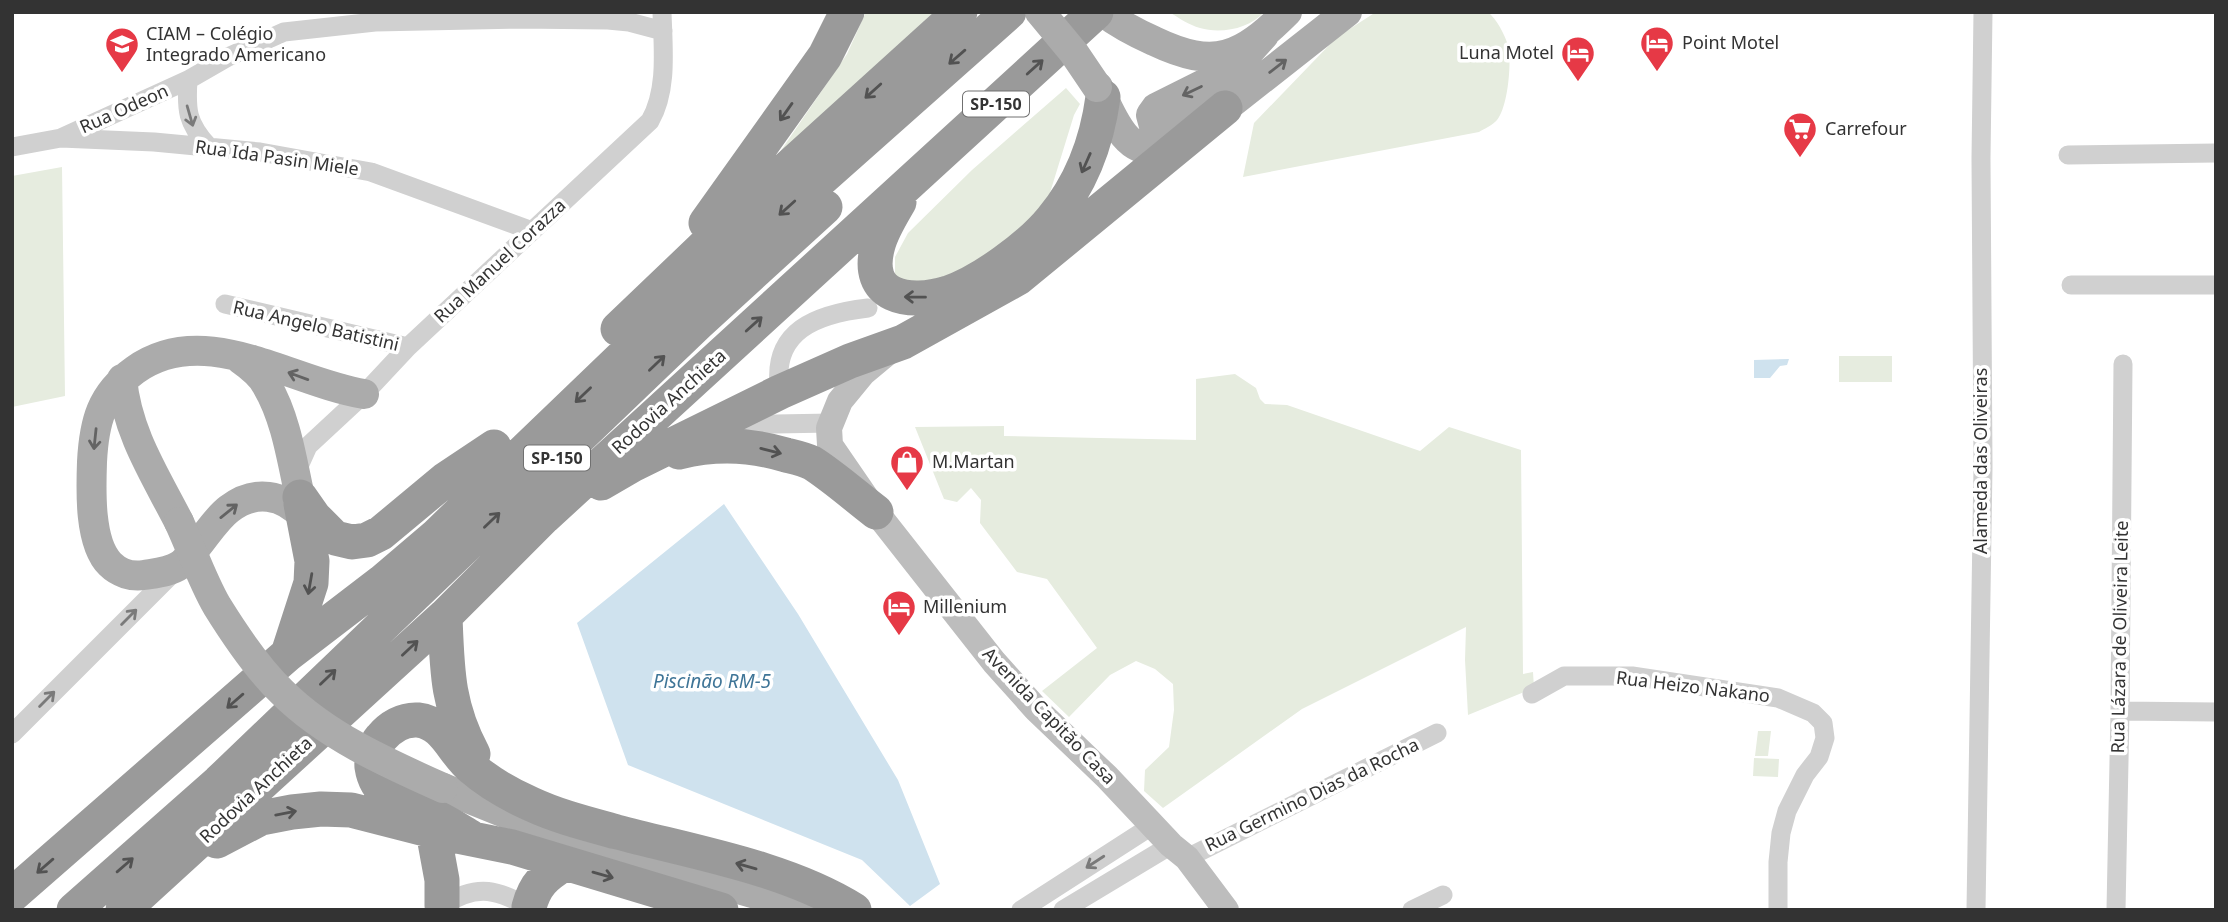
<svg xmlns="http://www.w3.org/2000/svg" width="2228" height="922" viewBox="0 0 2228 922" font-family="'Noto Sans',sans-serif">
	<rect width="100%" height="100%" fill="#fff"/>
	<!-- green -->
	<path fill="#e6ecdf" d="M866 12H934L771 165 847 54Z
		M1169 12H1264C1250 29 1220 34 1200 28 1189 25 1179 18 1169 12Z
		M1376 12H1488C1497 20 1504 33 1508 45 1512 61 1508 107 1497 120 1493 125 1484 129 1479 132L1243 177 1254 123 1337 37Z
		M1066 88 1080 104 1074 115 1049 196 1024 237 962 282H895V257L908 233 972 170Z
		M62 167 65 396 12 407V176Z
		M1839 356H1892V382H1839Z
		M1235 374 1256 388 1260 399 1265 404 1287 405 1420 451 1449 427 1521 450 1523 674 1533 672 1534 688 1468 715 1465 660 1466 627 1302 709 1163 808 1144 791 1145 770 1169 747 1174 710 1173 684 1155 669 1136 661 1110 675 1069 717 1042 691 1097 648 1047 579 1017 572 980 523 981 500 971 488 957 502 944 499 915 427 1004 426V436L1196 440V379Z
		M1758 731H1771L1768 756H1755Z
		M1754 758 1779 759 1778 777 1753 776Z"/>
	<!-- water -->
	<path fill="#cfe2ee" d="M1789 359 1787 365 1780 366 1770 378H1754V360Z
		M724 504 798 614 898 780 940 884 910 906 862 860 628 765 577 623Z"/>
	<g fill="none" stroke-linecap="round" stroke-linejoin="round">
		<!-- street -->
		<path stroke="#d0d0d0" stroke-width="19" d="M188 80C186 110 187 123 208 146
			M61 138 188 80 228 57 284 32 375 22 518 19 608 20 629 22 663 31
			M12 147 61 138 154 142 260 152 371 172 532 231
			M2068 155 2216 153
			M2071 285H2216
			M225 304 408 347
			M780 392C770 330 817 314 868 308
			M730 425 831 423
			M295 475 308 446 364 394 408 347 650 121C668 90 663 48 662 12
			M1532 694 1564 676H1632L1778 698 1813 713 1823 723 1825 738 1819 757 1805 775 1787 811 1781 833 1778 862V910
			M2120 711 2216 712
			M12 734 175 571
			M1187 858 1437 733
			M442 910V906C479 882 497 890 534 910
			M1021 910 1153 825
			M1063 910 1171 845
			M1412 910 1443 895
			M1976 910 1983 467 1981 158 1983 12
			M2116 910 2120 711 2123 364"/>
		<!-- secondary -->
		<path stroke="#bdbdbd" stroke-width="26" d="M887 353 863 373 840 401 829 428 830 445 876 512 994 662 1036 709 1107 777 1171 845 1187 858 1226 910"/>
		<!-- primary -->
		<path stroke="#ababab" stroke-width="30" d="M1103 12C1119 24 1136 33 1154 41 1215 70 1241 58 1287 12
			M1264 35 1237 65 1226 73 1156 108 1151 115 1154 126 1178 124 1225 108 1347 12
			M1098 87C1109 109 1126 159 1158 147 1167 144 1174 137 1181 131
			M240 359C250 366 261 374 267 386 286 418 292 461 300 497
			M122 379C127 433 155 475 179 522
			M304 517C283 494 255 489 229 509 217 518 207 534 198 545 192 551 187 561 180 565 170 572 156 573 144 575 132 577 119 573 110 564 89 543 91 490 92 462 94 422 101 394 135 370 205 320 290 382 364 394
			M443 788 574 841 756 894 836 910"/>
		<!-- highway -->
		<path stroke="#9a9a9a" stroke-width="35" d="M899 202C891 216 882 230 878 245 863 298 909 305 948 293 981 282 1030 246 1052 219 1082 183 1097 142 1103 97
			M706 223 825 56 847 12
			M618 329 757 196 960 12
			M679 452C715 443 750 444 786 455 794 457 804 459 812 463 834 477 855 496 876 512
			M601 483 632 465 780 392 850 361 903 342 1018 278 1225 108
			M300 497 314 517 335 538 352 542 367 540 381 533 446 479 494 447
			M445 616C447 669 447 706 473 754
			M288 654 311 583 312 561 301 504
			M433 831 442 880V906
			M472 838C460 831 448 823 435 817 409 805 377 801 372 767 371 758 375 745 381 738 390 727 403 719 418 720 445 723 453 753 472 768 489 783 511 795 531 804 559 817 588 824 617 832 693 852 787 868 854 910
			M217 841 261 818 292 812 321 809 351 810 433 831 512 847 721 910
			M12 895 288 654 382 582 436 536 643 337 1009 12
			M529 907C535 884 545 876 564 864
			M74 910 219 782 697 324 825 207
			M123 910 445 616 544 517 1096 12"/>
		<!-- primary-bridge -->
		<path stroke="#ababab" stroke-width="30" d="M1040 12 1074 53 1097 87
			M179 522C192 550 202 580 217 606 235 635 257 668 282 692 326 736 387 763 443 788"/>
	</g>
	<!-- one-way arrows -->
	<defs><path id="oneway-shaft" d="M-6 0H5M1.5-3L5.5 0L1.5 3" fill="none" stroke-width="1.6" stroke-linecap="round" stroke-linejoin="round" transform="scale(1.75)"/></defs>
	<g stroke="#525252">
		<use href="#oneway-shaft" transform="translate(957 57) rotate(139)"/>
		<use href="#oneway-shaft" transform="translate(1035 67) rotate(-42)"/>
		<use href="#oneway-shaft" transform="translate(873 91) rotate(138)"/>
		<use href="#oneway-shaft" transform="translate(786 112) rotate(125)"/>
		<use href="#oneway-shaft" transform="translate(1086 163) rotate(114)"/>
		<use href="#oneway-shaft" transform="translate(787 208) rotate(138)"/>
		<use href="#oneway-shaft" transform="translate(915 297) rotate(-179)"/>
		<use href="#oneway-shaft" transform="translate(754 324) rotate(-42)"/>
		<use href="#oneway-shaft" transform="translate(657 363) rotate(-44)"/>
		<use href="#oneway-shaft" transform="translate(583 395) rotate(136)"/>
		<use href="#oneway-shaft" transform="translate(771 451) rotate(14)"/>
		<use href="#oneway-shaft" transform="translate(492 520) rotate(-44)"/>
		<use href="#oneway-shaft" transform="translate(310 584) rotate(100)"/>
		<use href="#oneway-shaft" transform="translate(410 648) rotate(-43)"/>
		<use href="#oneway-shaft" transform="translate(328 677) rotate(-44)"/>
		<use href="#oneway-shaft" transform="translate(235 701) rotate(139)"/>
		<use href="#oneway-shaft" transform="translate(286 813) rotate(-11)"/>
		<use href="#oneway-shaft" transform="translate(125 865) rotate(-41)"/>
		<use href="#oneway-shaft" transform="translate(45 866) rotate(139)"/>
		<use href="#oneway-shaft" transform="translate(746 866) rotate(-164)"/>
		<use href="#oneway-shaft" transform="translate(603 875) rotate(16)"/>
	</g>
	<g stroke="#636363">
		<use href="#oneway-shaft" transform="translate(1278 66) rotate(-38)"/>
		<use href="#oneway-shaft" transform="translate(1192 91) rotate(154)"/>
		<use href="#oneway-shaft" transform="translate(298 376) rotate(-160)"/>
		<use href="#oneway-shaft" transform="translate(95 439) rotate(96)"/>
		<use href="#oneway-shaft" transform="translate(229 511) rotate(-39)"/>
	</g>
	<g stroke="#7a7a7a">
		<use href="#oneway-shaft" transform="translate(190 116) rotate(74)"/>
		<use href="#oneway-shaft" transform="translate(129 617) rotate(-45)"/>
		<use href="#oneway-shaft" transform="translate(47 699) rotate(-45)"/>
		<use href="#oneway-shaft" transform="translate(1095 862) rotate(147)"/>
	</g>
	<!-- icons -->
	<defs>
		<g id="hotel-pin" transform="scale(1.75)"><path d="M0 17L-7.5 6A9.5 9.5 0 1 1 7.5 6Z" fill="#e63946" stroke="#fff"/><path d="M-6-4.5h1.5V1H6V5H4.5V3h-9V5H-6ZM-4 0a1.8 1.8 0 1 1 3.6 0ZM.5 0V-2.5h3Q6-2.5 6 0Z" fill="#fff"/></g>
		<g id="school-pin" transform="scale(1.75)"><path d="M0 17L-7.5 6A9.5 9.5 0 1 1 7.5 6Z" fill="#e63946" stroke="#fff"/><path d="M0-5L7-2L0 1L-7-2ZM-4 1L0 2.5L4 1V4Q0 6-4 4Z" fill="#fff"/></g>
		<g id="supermarket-pin" transform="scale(1.75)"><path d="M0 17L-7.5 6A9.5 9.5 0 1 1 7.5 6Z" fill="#e63946" stroke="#fff"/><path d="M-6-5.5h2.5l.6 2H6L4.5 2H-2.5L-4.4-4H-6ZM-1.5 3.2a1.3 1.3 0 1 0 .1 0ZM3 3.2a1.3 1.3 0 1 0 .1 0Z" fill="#fff"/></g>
		<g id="shop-pin" transform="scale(1.75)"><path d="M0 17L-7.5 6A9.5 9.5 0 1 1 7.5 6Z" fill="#e63946" stroke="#fff"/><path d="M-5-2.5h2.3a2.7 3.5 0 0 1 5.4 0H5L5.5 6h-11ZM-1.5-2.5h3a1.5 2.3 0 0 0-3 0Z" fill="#fff"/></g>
	</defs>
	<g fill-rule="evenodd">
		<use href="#hotel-pin" x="1657" y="43"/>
		<use href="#school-pin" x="122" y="44"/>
		<use href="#hotel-pin" x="1578" y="53"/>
		<use href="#supermarket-pin" x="1800" y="129"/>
		<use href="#shop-pin" x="907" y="462"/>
		<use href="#hotel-pin" x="899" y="607"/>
	</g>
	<g text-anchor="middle" stroke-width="7" stroke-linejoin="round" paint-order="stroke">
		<!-- shield labels -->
		<g fill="#fff" stroke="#707070" stroke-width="2">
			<rect x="963" y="91.5" width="66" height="25" rx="5"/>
			<rect x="524" y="445.5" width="66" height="25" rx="5"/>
		</g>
		<g font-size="16" font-weight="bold" fill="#333">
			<text x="996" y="110">SP-150</text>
			<text x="557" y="464">SP-150</text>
		</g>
		<!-- poi labels -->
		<g font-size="18" fill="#333" stroke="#fff" text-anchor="start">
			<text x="146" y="40">CIAM – Colégio<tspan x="146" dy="21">Integrado Americano</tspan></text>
			<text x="1682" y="49">Point Motel</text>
			<text x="1554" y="59" text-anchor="end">Luna Motel</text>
			<text x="1825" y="135">Carrefour</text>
			<text x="932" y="468">M.Martan</text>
			<text x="923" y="613">Millenium</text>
		</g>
		<!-- street labels -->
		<g font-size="18" fill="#333" stroke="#fff">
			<text transform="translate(124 109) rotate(-24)" y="6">Rua Odeon</text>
			<text transform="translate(277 158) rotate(8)" y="6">Rua Ida Pasin Miele</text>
			<text transform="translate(500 261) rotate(-43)" y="6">Rua Manuel Corazza</text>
			<text transform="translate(316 326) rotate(13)" y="6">Rua Angelo Batistini</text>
			<text transform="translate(669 402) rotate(-42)" y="6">Rodovia Anchieta</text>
			<text transform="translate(1981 461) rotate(-90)" y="6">Alameda das Oliveiras</text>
			<text transform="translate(2120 637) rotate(-89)" y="6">Rua Lázara de Oliveira Leite</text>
			<text transform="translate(1693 687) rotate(7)" y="6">Rua Heizo Nakano</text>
			<text transform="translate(1049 716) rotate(46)" y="6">Avenida Capitão Casa</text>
			<text transform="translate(256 790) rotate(-43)" y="6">Rodovia Anchieta</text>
			<text transform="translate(1312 795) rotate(-26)" y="6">Rua Germino Dias da Rocha</text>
		</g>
		<!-- water labels -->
		<g font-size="19" font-style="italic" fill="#3f7597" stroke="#fff">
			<text x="712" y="688">Piscinão RM-5</text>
		</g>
	</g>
	<!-- border -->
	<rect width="2228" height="922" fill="none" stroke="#333333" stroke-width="28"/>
</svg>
